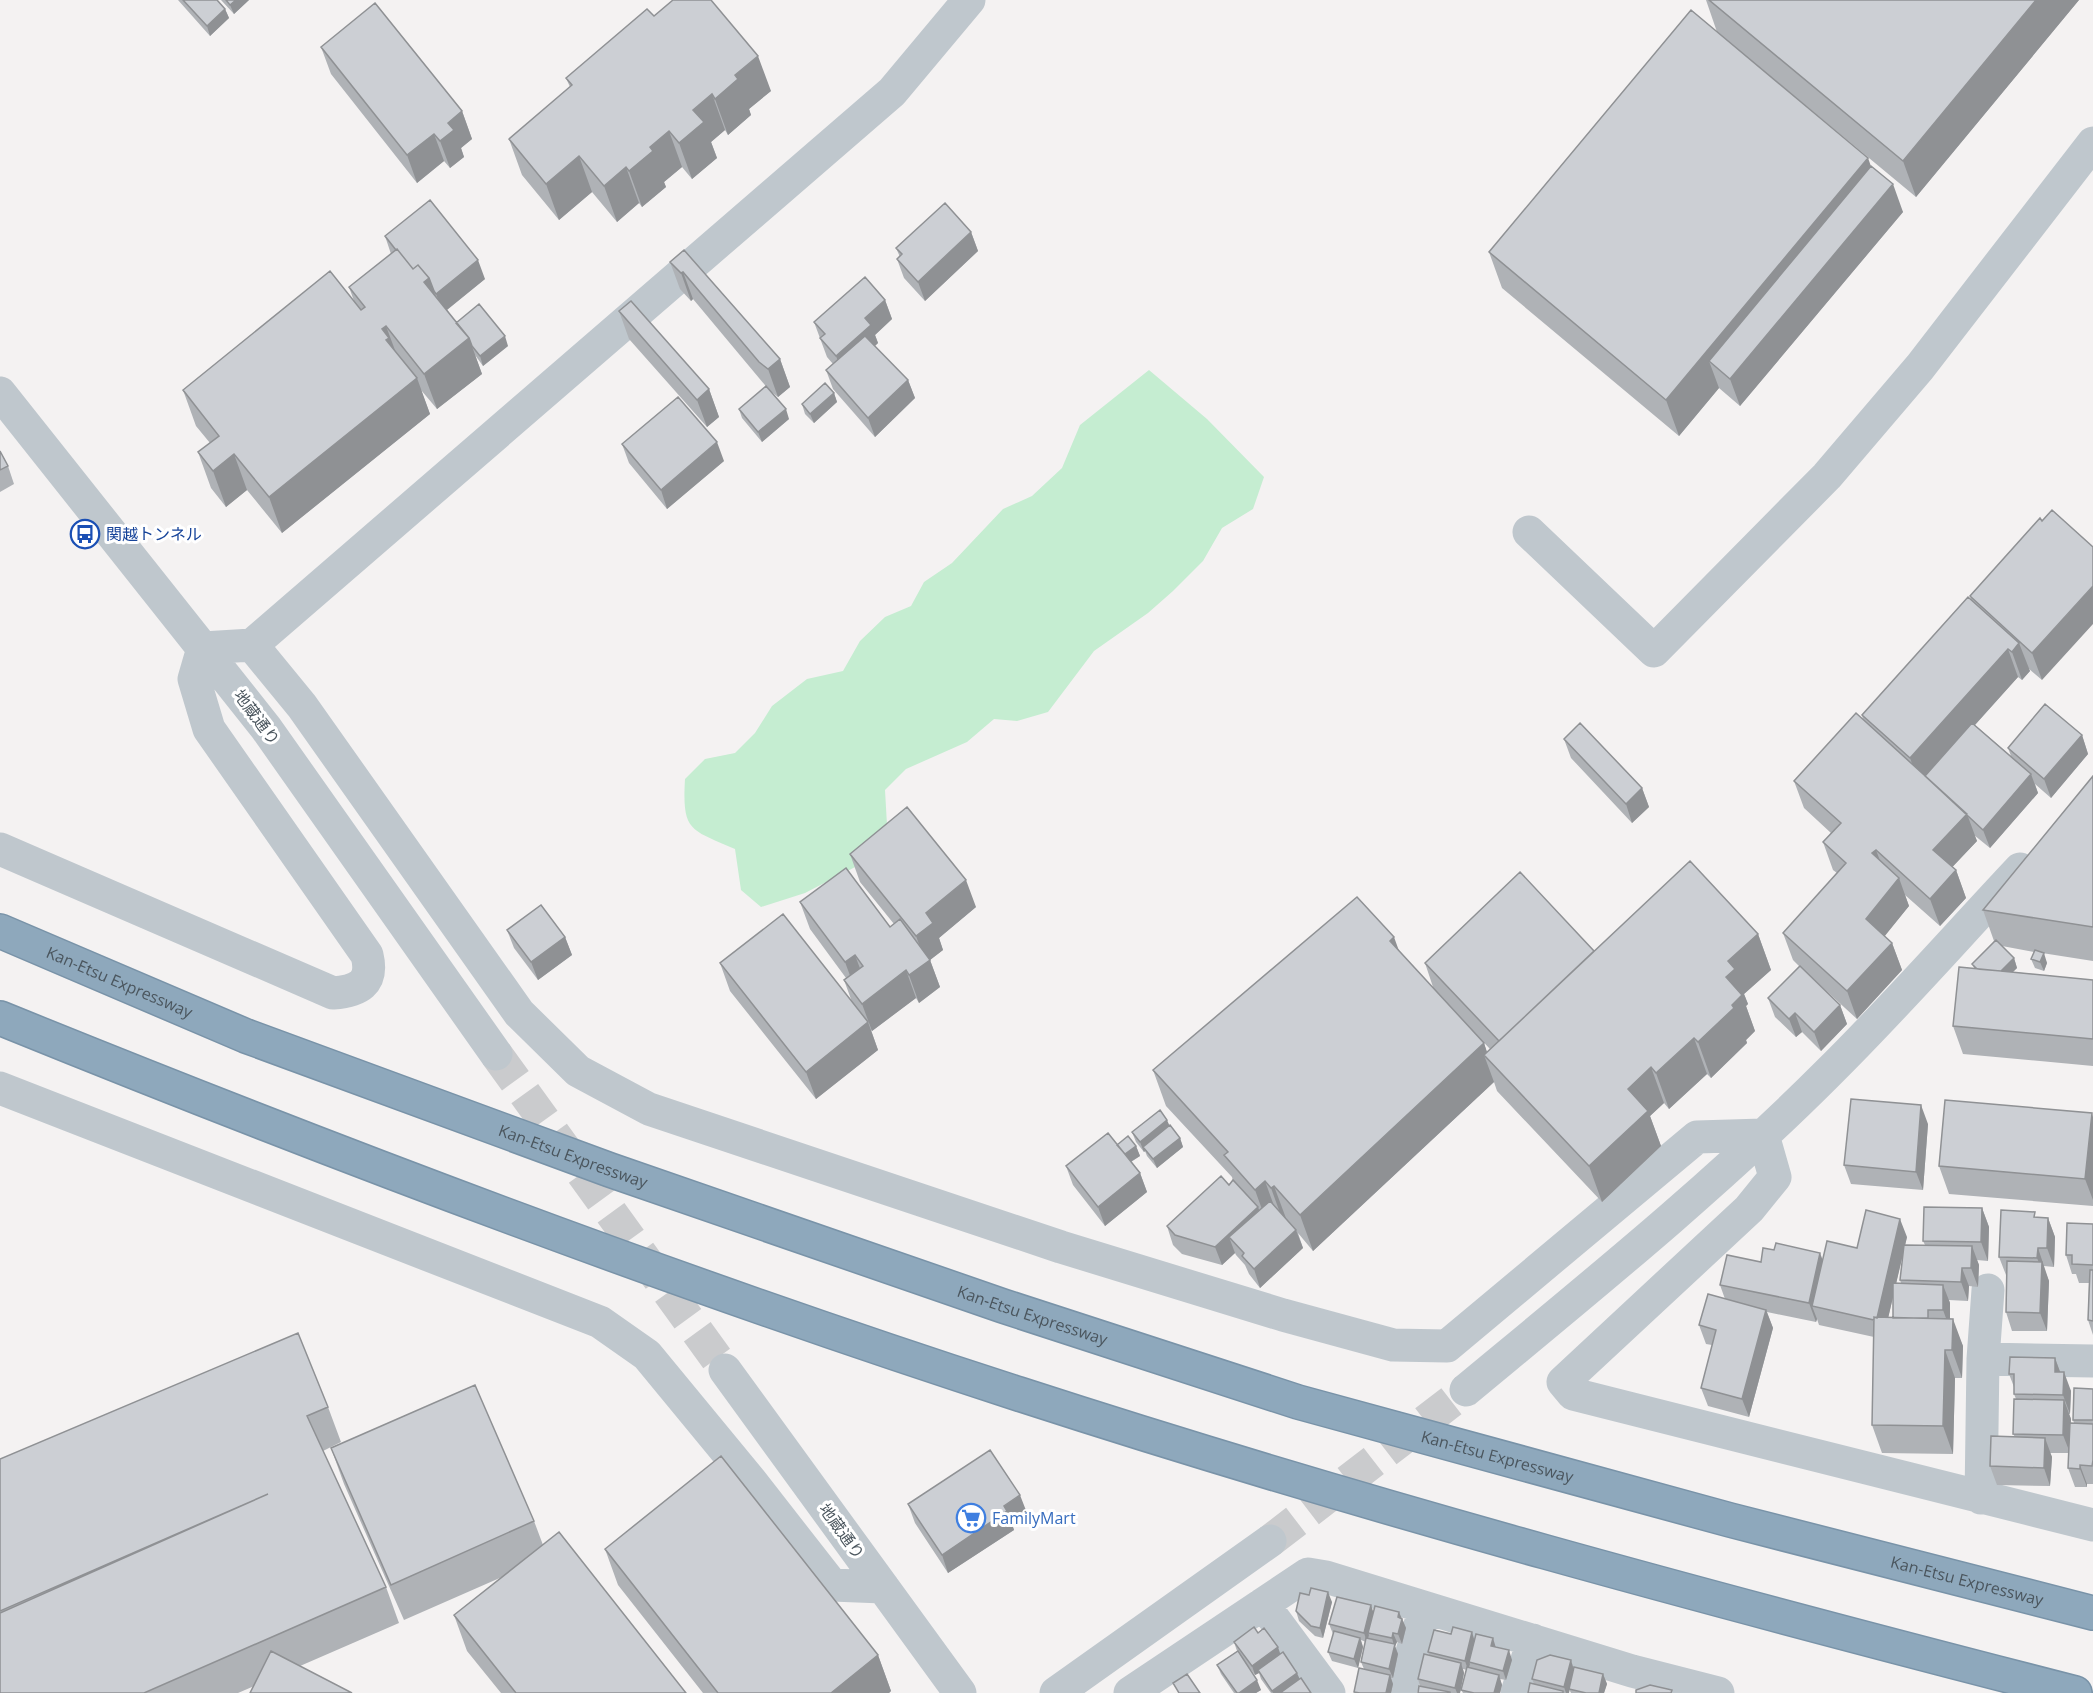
<svg xmlns="http://www.w3.org/2000/svg" width="2093" height="1693" viewBox="0 0 2093 1693" font-family="'Open Sans','Noto Sans JP',sans-serif">
	<rect width="100%" height="100%" fill="#f4f2f2"/>
	<!-- green -->
	<path fill="#c5edd1" d="M1149 370 1207 419 1264 477 1253 509 1222 528 1203 561 1173 591 1148 613 1094 651 1048 712 1017 721 994 719 967 742 906 769 885 790 887 825 886 851 805 893 761 907 741 890 735 849C690 829 682 832 685 779L705 759 735 753 755 733 772 706 807 679 843 671 860 641 885 617 911 606 924 582 952 563 1003 509 1032 496 1062 468 1080 425Z"/>
	<g fill="none" stroke-linecap="round" stroke-linejoin="round">
		<!-- minor-tunnel -->
		<path stroke="#cacbcd" stroke-width="33" stroke-dasharray="33 16" stroke-linecap="butt" d="M496 1054 725 1370
			M1270 1541 1466 1390"/>
		<!-- highway casing -->
		<g stroke="#7993a8" stroke-width="36">
			<g id="highway">
				<path id="s1" d="M0 931 246 1036 610 1170 1003 1306 1298 1402 1730 1520 2093 1613"/>
				<path d="M0 1018C335 1154 675 1283 1019 1394 1367 1507 1721 1602 2075 1693"/>
			</g>
		</g>
		<!-- minor -->
		<path stroke="#bfc7cd" stroke-width="33" d="M0 393 266 728 496 1054
			M1529 532 1654 651 1827 476 1920 367 2093 143
			M252 645 302 706 519 1013 578 1071 649 1109 1061 1247 1283 1315 1393 1345 1447 1346 1697 1137 1763 1135 1775 1177 1749 1209 1563 1382 1573 1394 2093 1525
			M203 648 252 645 892 92 969 0
			M0 849 333 993C358 991 374 984 367 955L209 729 194 679 203 648
			M0 1088 600 1322 647 1355 750 1480 832 1585 883 1587
			M1983 1359 2093 1361
			M725 1370 960 1693
			M1466 1390C1589 1288 1714 1187 1827 1074 1894 1008 1956 937 2020 869
			M1981 1498 1983 1359 1988 1290
			M1263 1604 1329 1693
			M1056 1693 1270 1541
			M1130 1693 1308 1574 1326 1577 1632 1671 1718 1693
			M1400 1693 1425 1608
			M1517 1693 1533 1640"/>
		<!-- highway -->
		<use href="#highway" stroke="#8ea8bc" stroke-width="33"/>
	</g>
	<!-- wall -->
	<path fill="#afb2b6" fill-rule="evenodd" d="M178 0H217L225 9 229 18 210 36Z
		M221 0H249L234 14Z
		M1706 0H2079L1916 197 1717 32Z
		M654 16 771 91 749 109 751 115 728 135 725 130 711 142 717 158 692 179 682 167 664 182 666 187 642 207 639 203 617 222 592 192 559 220 522 175 509 139 570 87 566 78Z
		M321 47 462 111 472 139 461 148 464 157 450 168 444 161 417 183 331 74Z
		M1871 166 1903 212 1740 406 1719 388 1679 436 1502 288 1489 252Z
		M971 232 978 251 925 301 904 278 897 259 900 257 896 248Z
		M385 236 485 279 447 310 456 323 508 346 483 366 475 355 482 374 437 409 421 390 430 414 282 533 247 490 226 507 211 488 198 452 210 443 196 426 183 390 354 301 349 287 391 254Z
		M684 250 780 359 790 387 778 397 769 390 693 299 691 301 680 289 670 262Z
		M885 300 892 319 875 335 878 343 875 346 908 380 915 398 875 437 833 389 826 370 833 364 827 357 814 322Z
		M619 311 709 389 719 417 707 427 629 339Z
		M834 393 837 402 814 423 805 414 802 404Z
		M739 409 789 419 762 442 742 418Z
		M622 444 724 461 667 509 629 463Z
		M0 451 8 466 14 484 0 492Z
		M2040 518 2042 680 2028 668 2030 671 2022 680 2018 677 1975 725 2011 756 2008 748 2082 735 2088 754 2051 798 2035 784 2038 793 1990 848 1974 835 1977 841 1952 867 1956 870 1966 898 1940 926 1905 895 1909 906 1884 936 1892 943 1902 970 1857 1019 1809 975 1840 1005 1847 1024 1821 1051 1802 1032 1796 1037 1775 1017 1768 998 1799 966 1793 960 1783 933 1837 873 1833 870 1823 842 1831 833 1804 808 1794 781 1863 720 1862 715 1971 600 1970 596Z
		M1564 739 1642 788 1649 807 1632 823 1571 758Z
		M2093 776V961L2042 953 2047 963 2044 971 2035 968 2031 959 2034 952 2002 946 2014 958 2017 968 2013 972 2093 980V1066L1963 1054 1953 1026 1974 968 1972 964 1994 941 1983 910Z
		M850 854 976 907 939 938 943 950 930 960 940 987 919 1003 916 998 872 1031 871 1030 878 1050 816 1099 730 991 720 963 852 1002 844 980 846 978 810 929 800 902 890 927 894 924 860 882Z
		M507 930 565 937 572 955 538 980 514 948Z
		M1758 934 1771 970 1744 994 1748 1004 1746 1006 1755 1031 1746 1040 1747 1043 1711 1078 1707 1074 1669 1109 1664 1103 1650 1116 1661 1146 1602 1202 1497 1091 1494 1082 1313 1251 1298 1233 1303 1248 1260 1288 1249 1274 1245 1265 1236 1255 1235 1253 1222 1265 1182 1254 1173 1245 1167 1226 1229 1185 1233 1181 1232 1177 1166 1106 1153 1070 1400 952 1434 990 1425 963 1594 951ZM1441 997 1490 1049 1487 1053 1484 1043Z
		M2093 1117V1206L1949 1194 1939 1166Z
		M1928 1124 1923 1190 1851 1184 1844 1165Z
		M1169 1126 1180 1138 1183 1147 1157 1168 1147 1156 1145 1151 1144 1152 1136 1142 1132 1132Z
		M1117 1145 1136 1146 1140 1156 1131 1162 1140 1173 1147 1192 1105 1226 1073 1185 1066 1166Z
		M1982 1208 1989 1227 1988 1261 1977 1260 1979 1265 1978 1287 1969 1286 1968 1301 1949 1300 1950 1303V1318L1963 1346 1962 1378H1955L1953 1454 1882 1453 1872 1425 1874 1337 1819 1325 1817 1319 1816 1322 1767 1312 1773 1328 1749 1417 1708 1406 1701 1388 1712 1345 1706 1344 1699 1325 1725 1299 1720 1285 1761 1262 1823 1260 1857 1248 1907 1237 1905 1245H1925L1923 1241ZM1903 1254 1900 1280 1901 1283H1896ZM1893 1297V1318H1888Z
		M2037 1217 2048 1218 2055 1237 2054 1267 2044 1266V1269L2049 1281 2047 1331H2012L2006 1312V1275L1999 1257Z
		M2093 1224V1335L2088 1320 2089 1283H2079L2076 1274H2072L2066 1255Z
		M2055 1358 2060 1372 2071 1391 2070 1414H2069L2071 1419 2070 1423H2074L2073 1420 2093 1389V1484H2087V1487H2075L2068 1468V1453H2050L2052 1457 2050 1486 1997 1485 1990 1466 2015 1437 2013 1434 2016 1399 2014 1394V1387L2009 1374Z
		M328 1407 341 1442 323 1451 386 1587 399 1623 238 1693H0V1459Z
		M331 1448 534 1521 543 1545 686 1693H501L467 1651 454 1615 502 1577 404 1620 344 1484Z
		M908 1504 1027 1513 1012 1524 1014 1530 948 1573 915 1523Z
		M605 1549 878 1655 891 1691 889 1693H703L618 1585Z
		M1309 1595 1332 1602 1323 1638 1315 1636 1299 1621 1296 1611Z
		M1373 1612 1402 1618 1406 1628 1402 1644 1397 1642 1395 1646 1398 1654 1393 1678H1391L1393 1684 1391 1693H1354V1692L1364 1669 1361 1662 1366 1642 1361 1640 1363 1647 1358 1668 1332 1661 1328 1652 1333 1634 1329 1624Z
		M1258 1633 1280 1654 1311 1693H1271L1261 1679 1259 1673 1255 1675 1242 1658 1261 1690 1256 1693H1234L1221 1674 1217 1665 1237 1651 1234 1642Z
		M1451 1634 1475 1640 1496 1647 1512 1660 1506 1680 1500 1679 1502 1685 1500 1693H1463L1461 1690 1467 1670 1463 1669 1464 1673 1460 1693H1418L1420 1686 1418 1679 1429 1656 1428 1652Z
		M1574 1668 1603 1674 1607 1684 1604 1693H1571L1569 1689V1693H1528L1534 1684 1532 1679Z"/>
	<!-- shaded-wall -->
	<path fill="#8f9194" d="M236 0H249L234 14 230 5Z
		M2036 0H2079L1916 197 1903 161Z
		M225 9 229 18 210 36 207 26Z
		M758 56 771 91 749 109 751 115 728 135 715 99 735 75Z
		M712 94 725 130 711 142 717 158 692 179 679 143 693 110Z
		M462 111 472 139 461 148 464 157 450 168 440 141 448 123Z
		M669 131 682 167 664 182 666 187 642 207 629 171 650 147Z
		M434 134 444 161 417 183 407 155Z
		M579 156 592 192 559 220 546 184Z
		M1868 158 1881 194 1709 361 1719 388 1679 436 1666 400Z
		M626 167 639 203 617 222 604 186Z
		M1893 184 1903 212 1740 406 1730 379Z
		M971 232 978 251 925 301 918 282Z
		M478 260 485 279 443 313 436 294Z
		M683 272 693 299 691 301 681 273Z
		M429 278 442 314 421 283Z
		M885 300 892 319 875 335 878 343 843 375 836 356 865 318Z
		M386 326 399 361V376L382 329Z
		M505 336 508 346 483 366 480 356Z
		M469 338 482 374 437 409 424 374Z
		M780 359 790 387 778 397 768 369Z
		M417 378 430 414 282 533 269 497Z
		M908 380 915 398 875 437 868 418Z
		M709 389 719 417 707 427 697 400Z
		M834 393 837 402 814 423 810 414Z
		M786 409 789 419 762 442 758 432Z
		M717 442 724 461 667 509 661 490Z
		M234 454 247 490 226 507 213 471Z
		M2093 586V624L2042 680 2032 653Z
		M2019 643 2030 671 2022 680 2012 652Z
		M2008 649 2018 677 1920 786 1910 758Z
		M2082 735 2088 754 2051 798 2044 779Z
		M2031 774 2038 793 1990 848 1983 830Z
		M1642 788 1649 807 1632 823 1626 804Z
		M1967 814 1977 841 1943 877 1933 850Z
		M1876 850 1886 877 1872 853Z
		M1956 870 1966 898 1940 926 1930 899Z
		M1899 878 1909 906 1876 947 1866 919Z
		M966 880 976 907 939 938 943 950 930 960 940 987 919 1003 909 975 926 963 916 936 926 913Z
		M1758 934 1771 970 1744 994 1748 1004 1746 1006 1755 1031 1746 1040 1747 1043 1711 1078 1698 1042 1726 977 1728 961Z
		M565 937 572 955 538 980 531 962Z
		M1394 937 1407 973 1390 941Z
		M1892 943 1902 970 1857 1019 1847 991Z
		M2044 953 2047 963 2044 971 2040 962Z
		M855 955 865 982 855 989 845 962Z
		M2014 958 2017 968 1993 991 1990 982Z
		M906 970 916 998 872 1031 862 1004Z
		M1840 1005 1847 1024 1821 1051 1814 1032Z
		M1795 1013 1802 1032 1796 1037 1789 1019Z
		M868 1022 878 1050 816 1099 806 1072Z
		M1694 1038 1707 1074 1669 1109 1656 1073Z
		M1484 1043 1490 1061 1484 1055 1494 1082 1313 1251 1300 1215Z
		M1651 1067 1664 1103 1650 1116 1661 1146 1602 1202 1589 1166 1628 1089Z
		M1921 1105 1928 1124 1923 1190 1916 1172Z
		M2092 1113 2093 1117V1200L2085 1179Z
		M1167 1120 1171 1129 1143 1147 1145 1151 1144 1152 1140 1142Z
		M1180 1138 1183 1147 1157 1168 1153 1159Z
		M1136 1146 1140 1156 1127 1164 1124 1155Z
		M1140 1173 1147 1192 1105 1226 1098 1207Z
		M1265 1181 1278 1217 1268 1226 1255 1190Z
		M1274 1186 1287 1221 1284 1224 1271 1188Z
		M1258 1207 1265 1225 1229 1237 1235 1253 1222 1265 1215 1247Z
		M1982 1208 1989 1227 1988 1261 1981 1242Z
		M2048 1218 2055 1237 2054 1267 2047 1248Z
		M1900 1219 1907 1237 1883 1340 1876 1321Z
		M1296 1230 1303 1248 1260 1288 1254 1269Z
		M1972 1246 1979 1265 1978 1287 1971 1268Z
		M2038 1248 2049 1281 2047 1331 2040 1313 2042 1270 2037 1258Z
		M1820 1253 1827 1271 1812 1306 1817 1319 1816 1322 1809 1303Z
		M1962 1268 1969 1286 1968 1301 1961 1282Z
		M1943 1285 1950 1303V1329L1943 1310Z
		M1766 1310 1773 1328 1749 1417 1742 1399Z
		M1953 1319 1963 1346 1962 1378 1952 1350Z
		M1945 1350 1955 1378 1953 1454 1943 1426Z
		M2055 1358 2062 1377 2055 1372Z
		M2064 1372 2071 1391 2070 1414 2063 1395Z
		M2064 1400 2071 1419 2070 1453 2063 1435Z
		M2045 1438 2052 1457 2050 1486 2044 1468Z
		M2080 1465 2087 1484V1487L2080 1469Z
		M1020 1495 1027 1513 1012 1524 1014 1530 948 1573 942 1555 1004 1506Z
		M1328 1592 1332 1602 1323 1638 1320 1628Z
		M1371 1605 1374 1614 1368 1633 1369 1635 1367 1642 1364 1633Z
		M1399 1612 1406 1628 1402 1644 1398 1634V1617Z
		M1472 1632 1475 1642 1469 1662 1470 1664 1468 1670 1465 1661Z
		M1393 1633 1397 1642 1395 1646 1398 1654 1393 1678 1389 1669 1394 1646 1392 1638Z
		M1360 1638 1363 1647 1358 1668 1354 1659Z
		M1493 1638 1496 1648 1491 1646Z
		M1278 1647 1281 1656 1258 1670 1259 1673 1255 1675 1252 1666Z
		M1509 1650 1512 1660 1506 1680 1503 1671Z
		M878 1655 891 1691 889 1693H831Z
		M1571 1660 1574 1670 1569 1693H1566L1564 1687Z
		M1461 1663 1464 1673 1460 1693H1457L1455 1688Z
		M1297 1673 1301 1682 1286 1693H1273L1272 1691Z
		M1603 1674 1607 1684 1604 1693H1599Z
		M1390 1675 1393 1684 1391 1693H1386Z
		M1499 1675 1502 1685 1500 1693H1494Z
		M1257 1680 1261 1690 1256 1693H1239Z"/>
	<!-- building -->
	<path fill="#cccfd4" stroke="#8f9194" stroke-width="1.5" d="M183 0H217L225 9 207 26Z
		M226 0H236L230 5Z
		M673 0H711L758 56 735 75 738 79 715 99 712 94 693 110 704 122 679 143 669 131 650 147 653 151 629 171 626 167 604 186 579 156 546 184 509 139 572 85 566 78 647 9 654 16Z
		M1709 0H2036L1903 161Z
		M375 3 462 111 448 123 454 130 440 141 434 134 407 155 321 47Z
		M1691 10 1868 158 1666 400 1489 252Z
		M1871 166 1893 184 1730 379 1709 361Z
		M430 200 478 260 436 294 434 291 429 278 418 265 413 269 397 249 396 250 385 236Z
		M945 203 971 232 918 282 897 259 902 254 896 248Z
		M397 249 413 269 418 265 429 278 424 282 469 338 424 374 386 326 382 329 389 338 386 340 417 378 269 497 234 454 213 471 198 452 219 436 183 390 330 271 361 310 365 307 349 287Z
		M684 250 780 359 768 369 759 362 683 272 681 273 670 262Z
		M865 277 885 300 865 318 871 325 836 356 820 338 825 334 814 322Z
		M631 301 709 389 697 400 619 311Z
		M479 304 505 336 480 356 472 346 469 338 456 323Z
		M865 336 908 380 868 418 826 370Z
		M825 383 834 393 810 414 802 404Z
		M766 386 786 409 758 432 739 409Z
		M678 397 717 442 661 490 622 444Z
		M0 451 8 466 0 470Z
		M2052 510 2093 547V586L2032 653 1970 596 2040 518 2042 521Z
		M1968 597 2019 643 2012 652 2008 649 1910 758 1862 715Z
		M2045 704 2082 735 2044 779 2008 748Z
		M1856 713 1967 814 1933 850 1956 870 1930 899 1876 850 1872 853 1899 878 1866 919 1892 943 1847 991 1783 933 1846 863 1823 842 1841 823 1794 781Z
		M1580 723 1642 788 1626 804 1564 739Z
		M1972 723 2031 774 1983 830 1925 776Z
		M2093 776V927L1983 910Z
		M907 807 966 880 926 913 933 923 916 936 850 854Z
		M1690 861 1758 934 1728 961 1735 969 1726 977 1742 995 1732 1005 1734 1008 1698 1042 1694 1038 1656 1073 1651 1067 1628 1089 1648 1111 1589 1166 1484 1055Z
		M846 868 890 927 900 919 930 960 909 975 906 970 862 1004 844 980 863 966 855 955 845 962 800 902Z
		M1520 872 1594 951 1499 1041 1425 963Z
		M1357 897 1394 937 1390 941 1484 1043 1300 1215 1274 1186 1271 1188 1265 1181 1255 1190 1224 1155 1228 1152 1153 1070Z
		M541 905 565 937 531 962 507 930Z
		M783 914 868 1022 806 1072 720 963Z
		M1996 940 2014 958 2001 971 1977 969 1972 964Z
		M2035 950 2044 953 2040 962 2031 959Z
		M1800 966 1840 1005 1814 1032 1795 1013 1789 1019 1768 998Z
		M1959 967 2093 980V1039L1953 1026Z
		M1851 1099 1921 1105 1916 1172 1844 1165Z
		M1945 1100 2092 1113 2085 1179 1939 1166Z
		M1160 1110 1167 1120 1140 1142 1132 1132Z
		M1170 1125 1180 1138 1153 1159 1143 1147Z
		M1108 1133 1140 1173 1098 1207 1066 1166Z
		M1128 1136 1136 1146 1125 1154 1117 1145Z
		M1221 1176 1229 1185 1233 1180 1258 1207 1215 1247 1175 1235 1167 1226Z
		M1270 1201 1296 1230 1254 1269 1242 1256 1244 1253 1229 1237Z
		M1924 1207 1982 1208 1981 1242 1923 1241Z
		M1866 1210 1900 1219 1877 1318 1874 1317V1320L1812 1306 1827 1241 1857 1248Z
		M2001 1210 2035 1212 2034 1217 2048 1218 2047 1248H2038L2037 1258 1999 1257Z
		M2067 1223 2093 1224V1265L2072 1264V1255H2066Z
		M1776 1243 1820 1253 1809 1303 1720 1285 1727 1255 1761 1262 1763 1248 1774 1250Z
		M1904 1245 1972 1246 1971 1268H1962L1961 1282 1900 1280Z
		M2007 1261 2042 1262 2040 1313 2006 1312Z
		M2090 1270H2093V1321L2088 1320Z
		M1893 1283 1943 1285V1310H1928V1318H1893Z
		M1708 1294 1766 1310 1742 1399 1701 1388 1716 1330 1699 1325Z
		M1874 1317 1953 1319 1952 1350H1945L1943 1426 1872 1425Z
		M298 1333 328 1407 307 1416 386 1587 144 1693H0V1613L268 1494 0 1611V1459Z
		M2010 1357 2055 1358V1372H2064L2063 1395 2014 1394V1374H2009Z
		M475 1385 534 1521 391 1585 331 1448Z
		M2074 1388 2093 1389V1420H2073Z
		M2014 1399 2064 1400 2063 1435 2013 1434Z
		M2070 1423 2093 1424V1460L2092 1466 2080 1465V1469L2068 1468Z
		M1991 1436 2045 1438 2044 1468 1990 1466Z
		M990 1450 1020 1495 1004 1506 1007 1511 942 1555 908 1504Z
		M721 1456 878 1655 831 1693H718L605 1549Z
		M559 1532 686 1693H516L454 1615Z
		M1311 1588 1328 1592 1320 1628 1311 1626 1296 1611 1300 1593 1309 1595Z
		M1337 1597 1371 1605 1364 1633 1329 1624Z
		M1375 1606 1399 1612 1398 1617 1402 1619 1398 1634 1393 1633 1392 1638 1368 1633Z
		M1254 1627 1258 1633 1264 1628 1278 1647 1252 1666 1234 1642Z
		M1453 1627 1472 1632 1465 1661 1428 1652 1434 1630 1451 1634Z
		M1334 1631 1360 1638 1354 1659 1328 1652Z
		M1476 1634 1493 1638 1491 1646 1509 1650 1503 1671 1469 1662Z
		M1366 1638 1395 1644 1389 1669 1361 1662Z
		M271 1651 352 1693H250Z
		M1238 1651 1257 1680 1239 1693H1237L1217 1665Z
		M1283 1652 1297 1673 1272 1691 1258 1670Z
		M1424 1654 1461 1663 1455 1688 1418 1679Z
		M1550 1655 1571 1660 1564 1687 1532 1679 1537 1660Z
		M1467 1667 1499 1675 1494 1693H1474L1461 1690Z
		M1574 1667 1603 1674 1599 1693H1586L1569 1689Z
		M1359 1668 1390 1675 1386 1693H1360L1354 1692Z
		M1187 1674 1200 1693H1179L1173 1683Z
		M1301 1678 1311 1693H1280Z
		M1530 1683 1563 1691V1693H1528Z
		M1650 1685 1672 1690 1671 1693H1636V1690Z
		M1419 1686 1450 1692V1693H1418Z"/>
	<!-- icons -->
	<defs>
		<g id="bus-ring" transform="scale(1.5)"><circle r="9.5" fill="#fff" stroke="#1a4fb4" stroke-width="1.5"/><path d="M-5-6H5V4H4V6H2V4H-2V6H-4V4H-5ZM-3.5-4V0h7V-4ZM-3.5 1.2v1.5H-2V1.2ZM2 1.2v1.5H3.5V1.2Z" fill="#1a4fb4"/></g>
		<g id="supermarket-ring" transform="scale(1.5)"><circle r="9.5" fill="#fff" stroke="#3f7fe0" stroke-width="1.5"/><path d="M-6-5.5h2.5l.6 2H6L4.5 2H-2.5L-4.4-4H-6ZM-1.5 3.2a1.3 1.3 0 1 0 .1 0ZM3 3.2a1.3 1.3 0 1 0 .1 0Z" fill="#3f7fe0"/></g>
	</defs>
	<g fill-rule="evenodd">
		<use href="#bus-ring" x="85" y="534"/>
		<use href="#supermarket-ring" x="971" y="1518"/>
	</g>
	<g text-anchor="middle" stroke-width="6" stroke-linejoin="round" paint-order="stroke">
		<!-- transit labels -->
		<g font-size="16" fill="#164399" stroke="#fff" text-anchor="start">
			<text x="106" y="540">関越トンネル</text>
		</g>
		<!-- street labels -->
		<g font-size="16" fill="#4b565e" stroke="#fff">
			<text transform="translate(257 717) rotate(53)" y="6">地蔵通り</text>
			<text dy="6" stroke="none"><textPath href="#s1" startOffset="130">Kan-Etsu Expressway</textPath></text>
			<text dy="6" stroke="none"><textPath href="#s1" startOffset="616">Kan-Etsu Expressway</textPath></text>
			<text dy="6" stroke="none"><textPath href="#s1" startOffset="1102">Kan-Etsu Expressway</textPath></text>
			<text dy="6" stroke="none"><textPath href="#s1" startOffset="1588">Kan-Etsu Expressway</textPath></text>
			<text transform="translate(842 1531) rotate(54)" y="6">地蔵通り</text>
			<text dy="6" stroke="none"><textPath href="#s1" startOffset="2074">Kan-Etsu Expressway</textPath></text>
		</g>
		<!-- shop labels -->
		<g font-size="16" fill="#366cbe" stroke="#fff" text-anchor="start">
			<text x="992" y="1524">FamilyMart</text>
		</g>
	</g>
</svg>
